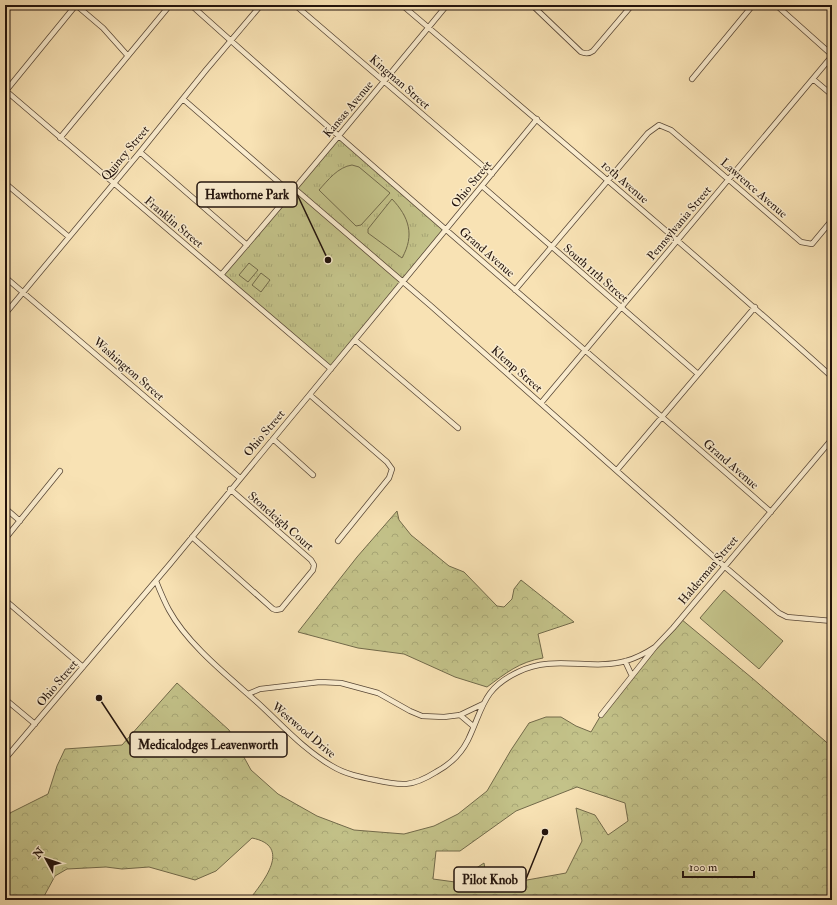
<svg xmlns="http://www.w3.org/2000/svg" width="837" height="905" viewBox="0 0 837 905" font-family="'IM FELL Double Pica',serif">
	<defs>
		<pattern id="forest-crowns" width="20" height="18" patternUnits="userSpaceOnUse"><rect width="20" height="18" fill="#c3c289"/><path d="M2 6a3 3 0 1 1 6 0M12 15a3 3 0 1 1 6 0" fill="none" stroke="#a7a675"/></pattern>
		<pattern id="park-tufts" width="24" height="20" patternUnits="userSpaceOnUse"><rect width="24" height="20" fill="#c3c289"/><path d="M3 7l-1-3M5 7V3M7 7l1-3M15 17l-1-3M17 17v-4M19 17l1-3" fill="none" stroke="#a7a675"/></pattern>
	</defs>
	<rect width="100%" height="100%" fill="#f8e2b4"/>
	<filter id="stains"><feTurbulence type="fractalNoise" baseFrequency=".005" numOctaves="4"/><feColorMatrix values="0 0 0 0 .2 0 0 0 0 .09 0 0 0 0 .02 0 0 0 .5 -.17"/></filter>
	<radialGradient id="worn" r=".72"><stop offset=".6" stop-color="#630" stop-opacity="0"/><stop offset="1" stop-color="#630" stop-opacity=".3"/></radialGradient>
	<!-- forest -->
	<path fill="url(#forest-crowns)" stroke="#726a4a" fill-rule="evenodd" d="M397 511 399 520 411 535 449 566 464 572 497 606 504 607 512 599 514 589 521 580 574 622 538 634 543 658C519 662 506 673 487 687L455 677 404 654 358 648 298 632 357 557Z
		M681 619 752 678 832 747V900H249C263 882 293 846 252 838L216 871 195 880 149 867 122 869 106 867 67 869 55 876 42 900H5V828L10 813 48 794 57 766 65 749 122 745 177 683 229 730 251 770 278 794 317 816 354 830 404 834 434 826 458 814 487 791 511 750 529 723 546 717H561L576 726 591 732 601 715ZM577 787 625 803 628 821 608 835 595 815 576 808 582 841 566 873 488 887 484 863 455 882 433 879 436 851H460L516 811Z"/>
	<!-- park -->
	<path fill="url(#park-tufts)" stroke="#726a4a" d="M339 136 446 230 331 369 221 275Z"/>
	<!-- garden -->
	<path fill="#c3c289" stroke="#726a4a" d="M352 165 359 167 390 193 361 225 356 226 319 190C328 180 338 167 352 165Z
		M392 199C409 217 415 235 402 258L368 233V229Z
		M249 263 258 270 248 282 239 275Z
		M261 273 270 280 261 292 252 285Z
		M724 590 783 641 759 669 700 618Z"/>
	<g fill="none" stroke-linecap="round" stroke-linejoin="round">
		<!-- minor casing -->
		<g stroke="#584736" stroke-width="6">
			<path id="minor" d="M76 5 103 28 128 56
				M191 5C382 177 578 343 771 512
				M295 5 492 174
				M402 5C546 128 691 250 832 377
				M532 5 581 52C586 54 589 54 593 51L632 5
				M776 5 832 55
				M692 79 753 5
				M813 79 832 95
				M5 90 331 369
				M5 92 76 5
				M183 99 291 193
				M60 138 170 5
				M140 152 247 245
				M5 183 69 237
				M482 186 698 374
				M295 189 431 306 724 566 779 613 787 617 832 621
				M221 275C298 186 372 96 447 5
				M5 277 240 478
				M515 290 648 133 659 125 671 130 801 242 812 244 832 220
				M5 314 140 152 206 70 261 5
				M355 340 458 428
				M310 395 387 462 392 469 389 478 338 541
				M541 403 832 56
				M273 439 313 475
				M617 470 755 307
				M5 508 20 521
				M192 537 273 609 276 610 281 609 313 570 314 565 311 560 230 489
				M5 539 60 471
				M156 581C160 591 164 601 169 610 188 645 229 677 258 703 282 725 304 750 332 766 345 774 360 777 375 780 402 786 412 787 436 772 449 765 461 754 468 740 483 709 482 689 518 672 554 654 590 671 626 661 636 658 646 653 655 647
				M5 600 83 667
				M625 661 632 676
				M248 694 260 689 320 682 341 683 378 693 410 711 422 716 444 717 460 715 483 704
				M5 699 35 724
				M460 715 473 726
				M601 715 655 647 673 628 832 439
				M5 759 170 564 537 119"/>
		</g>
		<!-- minor -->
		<use href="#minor" stroke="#faecce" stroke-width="4.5"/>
	</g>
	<g text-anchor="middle" stroke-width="3" stroke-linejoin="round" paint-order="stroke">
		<!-- street labels -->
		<g font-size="12" fill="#22130c" stroke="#faecce">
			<text transform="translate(400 82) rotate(41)" y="4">Kingman Street</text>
			<text transform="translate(348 109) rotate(-50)" y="4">Kansas Avenue</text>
			<text transform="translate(125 153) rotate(-50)" y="4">Quincy Street</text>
			<text transform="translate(625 182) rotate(41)" y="4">10th Avenue</text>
			<text transform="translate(471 184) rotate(-51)" y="4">Ohio Street</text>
			<text transform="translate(754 188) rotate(41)" y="4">Lawrence Avenue</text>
			<text transform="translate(174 222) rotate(40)" y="4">Franklin Street</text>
			<text transform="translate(679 223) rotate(-50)" y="4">Pennsylvania Street</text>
			<text transform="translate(487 252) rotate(41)" y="4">Grand Avenue</text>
			<text transform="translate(596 273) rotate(41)" y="4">South 11th Street</text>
			<text transform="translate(129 369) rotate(41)" y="4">Washington Street</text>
			<text transform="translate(517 369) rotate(41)" y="4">Klemp Street</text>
			<text transform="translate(264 433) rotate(-50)" y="4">Ohio Street</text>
			<text transform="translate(731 464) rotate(41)" y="4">Grand Avenue</text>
			<text transform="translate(281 521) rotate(41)" y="4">Stoneleigh Court</text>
			<text transform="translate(708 570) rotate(-50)" y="4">Halderman Street</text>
			<text transform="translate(57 683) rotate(-50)" y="4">Ohio Street</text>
			<text transform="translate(304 730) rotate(40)" y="4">Westwood Drive</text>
		</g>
	</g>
	<!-- callouts -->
	<path fill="none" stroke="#22130c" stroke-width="1.5" d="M328 260L297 194M99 698L130 745M545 832L526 879"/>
	<g fill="#22130c" stroke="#faecce" stroke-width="1.5">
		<circle cx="328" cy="260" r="4"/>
		<circle cx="99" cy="698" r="4"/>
		<circle cx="545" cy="832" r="4"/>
	</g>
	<g fill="#faecce" stroke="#22130c" stroke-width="1.5">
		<rect x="197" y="182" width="100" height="25" rx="4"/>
		<rect x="130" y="732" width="157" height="25" rx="4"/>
		<rect x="454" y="867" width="72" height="25" rx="4"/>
	</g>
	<g font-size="13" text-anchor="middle" font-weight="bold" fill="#22130c">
		<text x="247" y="199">Hawthorne Park</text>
		<text x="208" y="749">Medicalodges Leavenworth</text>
		<text x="490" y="884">Pilot Knob</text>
	</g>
	<!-- margin -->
	<rect width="837" height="905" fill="none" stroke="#f8e2b4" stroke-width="20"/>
	<rect x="6" y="6" width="825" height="893" fill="none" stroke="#22130c" stroke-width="2"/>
	<rect x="10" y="10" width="817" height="885" fill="none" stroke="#22130c"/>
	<!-- north arrow -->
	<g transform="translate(46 859) rotate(310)" stroke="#faecce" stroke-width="3" paint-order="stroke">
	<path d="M0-3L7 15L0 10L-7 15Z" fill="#22130c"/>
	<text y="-6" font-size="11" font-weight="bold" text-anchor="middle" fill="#22130c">N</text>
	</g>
	<!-- scale -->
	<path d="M683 871v6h71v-6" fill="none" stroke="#22130c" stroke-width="2"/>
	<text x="689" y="871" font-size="12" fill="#22130c" stroke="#faecce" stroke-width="3" paint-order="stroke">100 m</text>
	<rect width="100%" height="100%" filter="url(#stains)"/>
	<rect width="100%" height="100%" fill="url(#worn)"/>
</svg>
